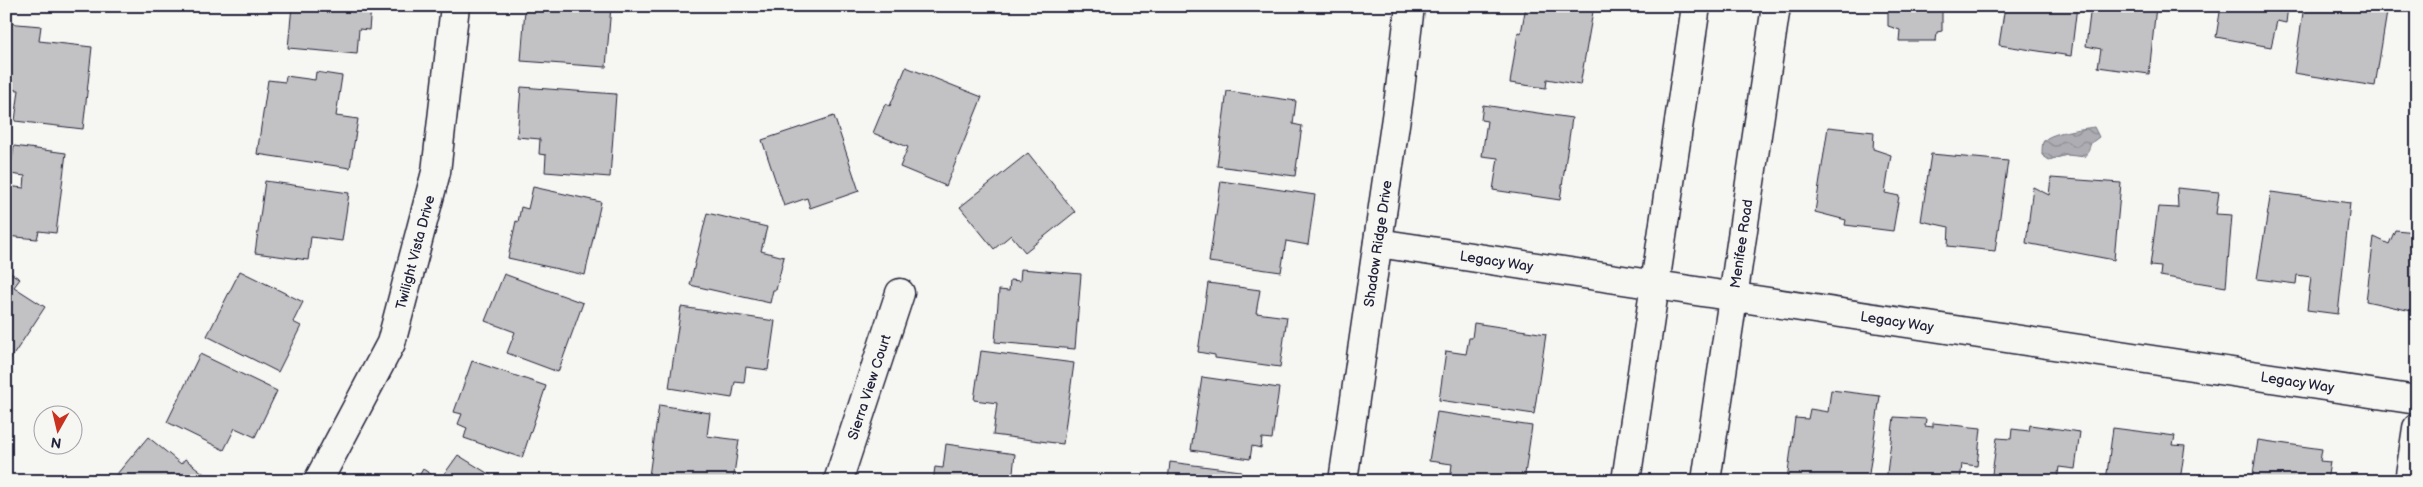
<svg xmlns="http://www.w3.org/2000/svg" width="2423" height="487" viewBox="0 0 2423 487" font-family="'Balsamiq Sans',sans-serif">
	<defs>
		<pattern id="water-waves" width="16" height="10" patternUnits="userSpaceOnUse" patternTransform="scale(1.25)"><rect width="16" height="10" fill="#adadb3"/><path d="M0 5q4-4 8 0t8 0" fill="none" stroke="#8c8c93"/></pattern>
	</defs>
	<rect width="100%" height="100%" fill="#f6f6f2"/>
	<filter id="ink" filterUnits="userSpaceOnUse"><feTurbulence type="fractalNoise" baseFrequency=".02" numOctaves="2"/><feDisplacementMap in="SourceGraphic" scale="10" xChannelSelector="R" yChannelSelector="G"/><feConvolveMatrix kernelMatrix="1 2 1 2 8 2 1 2 1" color-interpolation-filters="sRGB"/></filter>
	<g filter="url(#ink)">
		<!-- water -->
		<path fill="url(#water-waves)" stroke="#757583" d="M2094 127 2099 137 2091 143 2086 157 2067 155 2049 160 2042 155C2042 151 2042 146 2043 142 2049 132 2083 129 2094 127Z"/>
		<!-- building -->
		<path fill="#c2c2c4" stroke="#22223b" d="M292 6H371L369 30 359 29 357 54 288 48Z
			M547 6H611L606 67 521 61 525 9 546 10Z
			M1526 6H1594L1580 85 1547 79 1546 88 1510 83 1518 32 1521 33Z
			M1888 6H1942V31L1937 32 1936 41H1899L1900 30 1888 26Z
			M2005 6H2077L2071 56 1999 45Z
			M2091 6H2156L2149 74 2098 67 2101 49 2086 46Z
			M2221 6H2288L2286 23 2277 21 2271 47 2216 37Z
			M2304 6H2388L2375 86 2294 73Z
			M6 23 41 26 39 41 92 47 83 129 15 121 19 90 6 89Z
			M906 67 982 97 946 186 900 167 908 147 873 133 885 104 890 106Z
			M316 72 342 76 336 116 358 119 350 168 257 154 268 80 285 82 286 76 315 80Z
			M521 87 616 94 610 177 545 172 546 155 539 154 540 139 517 137Z
			M1227 91 1296 101 1293 124 1302 126 1295 176 1217 166Z
			M1483 105 1572 118 1560 200 1493 190 1498 158 1482 156 1487 121 1481 120Z
			M834 116 859 191 810 208 807 198 784 206 762 140Z
			M1828 127 1874 132 1873 149 1891 155 1885 193 1899 196 1893 231 1845 225 1846 220 1815 212Z
			M14 146 66 153 56 233 39 231 37 239 6 236V186L24 188 25 176 10 174Z
			M1028 153 1075 212 1025 252 1011 235 994 249 960 207Z
			M1931 154 2008 161 1995 251 1948 246 1949 227 1921 221Z
			M2051 178 2121 183 2114 260 2026 243 2033 187 2049 195Z
			M265 181 349 193 342 241 311 237 308 260 255 253Z
			M1221 181 1315 195 1308 245 1286 241 1281 272 1209 262Z
			M533 187 601 202 585 275 508 258 516 221 518 222 521 207 528 209Z
			M2177 188 2219 192 2216 214 2232 215 2226 287 2160 276 2161 267 2150 266 2158 207 2178 208Z
			M2271 192 2350 203 2338 314 2307 310 2311 277 2297 275 2296 284 2257 279Z
			M707 213 767 227 761 251 784 257 776 290H773L770 303 690 285Z
			M2395 230 2417 232V294L2414 293 2416 312 2366 301 2374 237 2389 244Z
			M1021 269 1081 274 1075 349 995 342 999 290 1009 291 1010 280 1020 281Z
			M6 270 20 279 14 287 45 307 6 366Z
			M240 271 303 302 293 322 301 326 278 372 207 336Z
			M504 274 583 303 558 372 507 353 515 332 485 321Z
			M1208 283 1260 290 1256 313 1287 317 1280 367 1215 358V355L1198 352Z
			M681 307 775 321 768 370 746 367 744 383 735 382 732 398 669 388Z
			M1474 323 1546 334 1534 414 1439 400 1446 351 1466 354 1469 338H1472Z
			M981 351 1074 363 1063 444 993 435 997 403 974 400Z
			M200 354 277 391 255 437 235 428 224 450 167 422Z
			M472 361 546 386 522 458 464 438 467 428 458 424 462 414 454 412Z
			M1202 377 1279 388 1272 439 1262 438 1261 448 1252 446 1250 459 1191 450Z
			M1831 390 1880 396 1868 481 1787 480 1795 418 1808 419 1810 409 1828 412Z
			M659 405 710 413 707 436 739 440 733 481H679L649 476Z
			M1437 412 1532 426 1524 481H1450L1452 464 1429 461Z
			M1894 417 1926 419 1925 426 1933 427V423L1981 428 1977 466 1962 464 1960 481H1886Z
			M2030 425 2080 432 2075 469 2059 467 2057 481H1991L1997 438 2011 439 2012 429 2029 431Z
			M2113 428 2175 436 2173 445 2185 446 2180 481H2106Z
			M148 437 181 464 185 459 207 476 203 481H111Z
			M2258 440 2322 449 2320 461 2330 462 2327 481H2252Z
			M946 444 1015 454 1012 481H933L935 467 943 468Z
			M458 455 500 481H416L423 469 440 480Z
			M1170 462 1241 471 1240 481H1168Z"/>
		<g fill="none" stroke-linecap="round" stroke-linejoin="round">
			<!-- minor casing -->
			<g stroke="#22223b" stroke-width="31">
				<g id="minor">
					<path id="s1" d="M1378 243 2417 400"/>
					<path id="s2" d="M318 481 391 343 436 172 455 6"/>
					<path id="s3" d="M838 481 900 293"/>
					<path id="s4" d="M1343 481 1399 97 1410 6"/>
					<path d="M2409 481 2417 428"/>
				</g>
			</g>
			<!-- major casing -->
			<g stroke="#22223b" stroke-width="31">
				<g id="major">
					<path d="M1626 481 1696 6"/>
					<path id="s5" d="M1706 481 1776 6"/>
				</g>
			</g>
			<!-- minor -->
			<use href="#minor" stroke="#f6f6f2" stroke-width="28"/>
			<!-- major -->
			<use href="#major" stroke="#f6f6f2" stroke-width="28"/>
		</g>
	</g>
	<g text-anchor="middle" stroke-width="4" stroke-linejoin="round" paint-order="stroke">
		<!-- street labels -->
		<g font-size="14" fill="#22223b" stroke="#f6f6f2">
			<text dy="5" stroke="none"><textPath href="#s4" startOffset="240">Shadow Ridge Drive</textPath></text>
			<text dy="5" stroke="none"><textPath href="#s5" startOffset="240">Menifee Road</textPath></text>
			<text dy="5" stroke="none"><textPath href="#s2" startOffset="250">Twilight Vista Drive</textPath></text>
			<text dy="5" stroke="none"><textPath href="#s1" startOffset="120">Legacy Way</textPath></text>
			<text dy="5" stroke="none"><textPath href="#s1" startOffset="525">Legacy Way</textPath></text>
			<text dy="5" stroke="none"><textPath href="#s1" startOffset="930">Legacy Way</textPath></text>
			<text dy="5" stroke="none"><textPath href="#s3" startOffset="99">Sierra View Court</textPath></text>
		</g>
	</g>
	<!-- margin -->
	<rect width="2423" height="487" fill="none" stroke="#f6f6f2" stroke-width="25"/>
	<rect x="12" y="12" width="2398" height="462" fill="none" stroke="#22223b" stroke-width="2" filter="url(#ink)"/>
	<!-- north arrow -->
	<g transform="translate(58 430) rotate(188)"><circle r="24" fill="#f6f6f2" stroke="#a1a1a9"/>
	<path d="M0-4L9 19L0 12L-9 19Z" fill="#c8321e"/>
	<text y="-8" font-size="14" font-weight="bold" text-anchor="middle" fill="#22223b">N</text>
	</g>
</svg>
